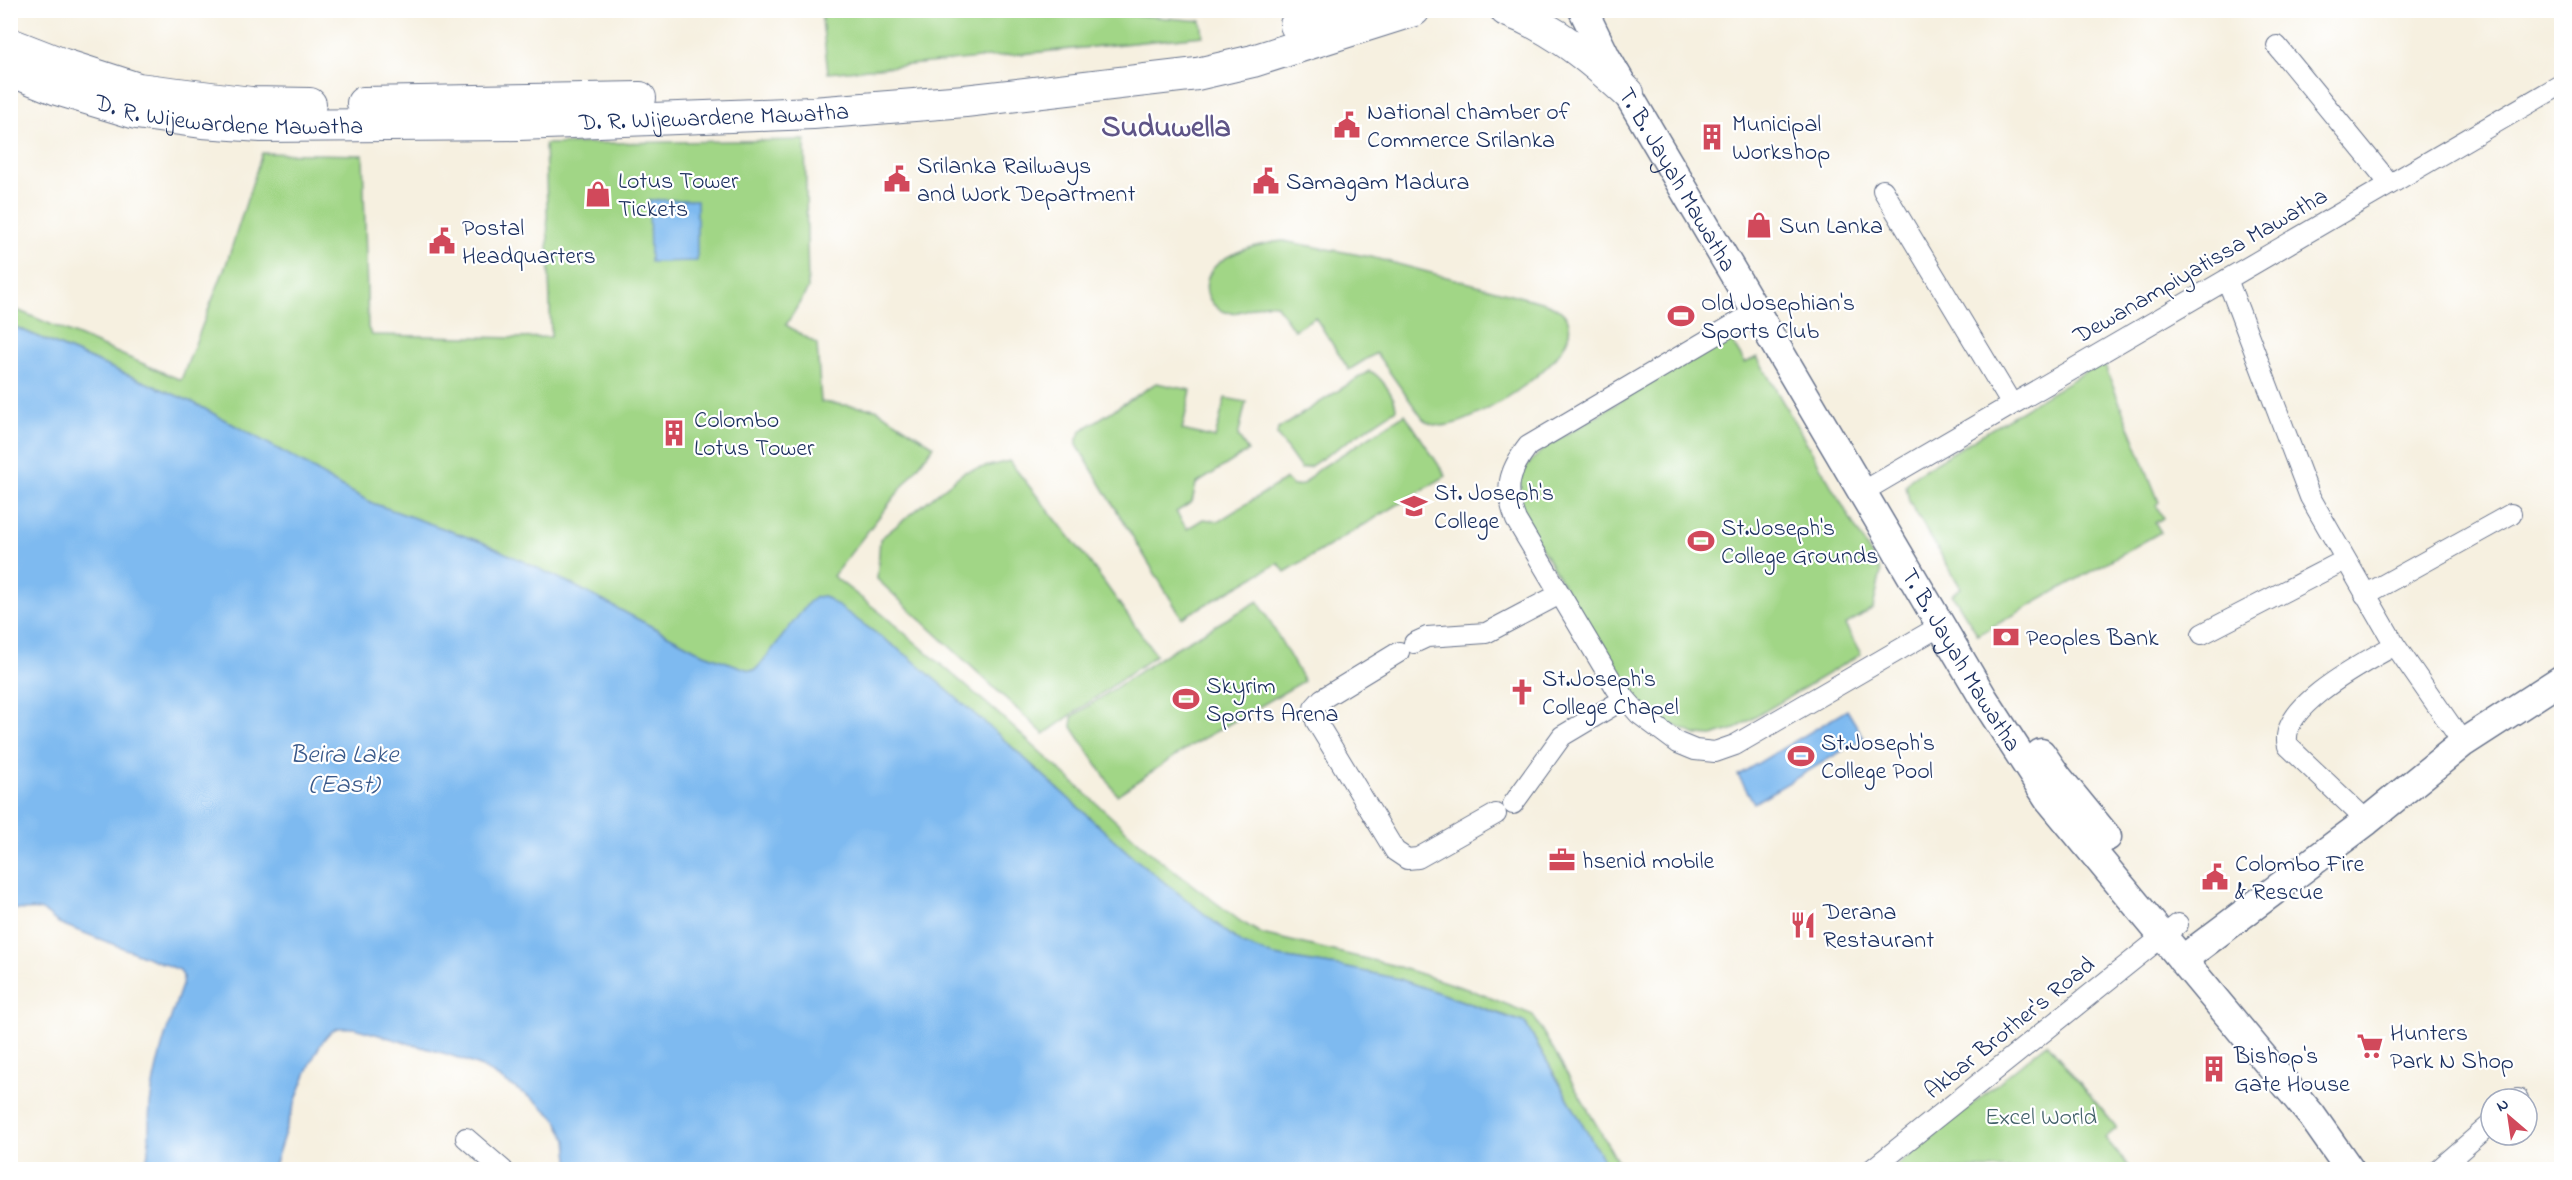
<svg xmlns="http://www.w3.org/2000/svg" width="2572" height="1180" viewBox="0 0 2572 1180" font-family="'Indie Flower',sans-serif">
	<rect width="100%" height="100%" fill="#fff"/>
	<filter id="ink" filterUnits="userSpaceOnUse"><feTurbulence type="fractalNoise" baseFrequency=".0167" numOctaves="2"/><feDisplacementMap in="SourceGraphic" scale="12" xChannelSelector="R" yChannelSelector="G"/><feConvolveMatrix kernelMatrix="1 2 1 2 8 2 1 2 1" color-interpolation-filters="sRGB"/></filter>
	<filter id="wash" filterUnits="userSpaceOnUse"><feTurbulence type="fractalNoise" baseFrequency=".008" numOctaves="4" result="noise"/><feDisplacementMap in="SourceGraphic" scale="24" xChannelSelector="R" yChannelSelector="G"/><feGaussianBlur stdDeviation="1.35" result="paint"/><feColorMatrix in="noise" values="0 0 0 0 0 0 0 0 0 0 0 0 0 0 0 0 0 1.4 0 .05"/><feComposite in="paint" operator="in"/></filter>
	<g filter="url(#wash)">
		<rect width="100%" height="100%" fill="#f6f0e0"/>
		<!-- green -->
		<path fill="#a1d686" stroke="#5e8272" stroke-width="1.5" d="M821 11 1079 10 1201 21 1203 36 828 73Z
			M805 140 808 289 786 325 817 344 821 402 876 409 934 446 833 576 882 614 993 709 1152 854 1240 921 1262 934 1396 966 1476 992 1533 1015 1622 1169H1608L1527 1025 1521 1021 1399 979 1343 967 1274 956 1242 944 1134 858 1001 737 909 657 824 596 816 597 760 665 755 670H749L704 654 567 582 484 543 372 503 333 482 307 465 194 403 11 325 10 307 181 380 227 262 262 153 363 155 368 328 372 335 517 338 551 337 545 144Z
			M1283 241 1371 257 1545 303C1626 331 1483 421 1448 425 1439 427 1430 425 1423 419L1376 353 1349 370 1315 317 1294 330 1276 304C1258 300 1241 318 1222 311 1215 308 1209 300 1207 293 1200 256 1257 244 1283 241Z
			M1728 335 1745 363 1757 357 1881 572 1873 608 1845 625 1861 654 1735 729 1712 736 1697 735 1663 721 1640 704 1608 662 1520 511C1516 478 1524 464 1549 445Z
			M2103 361 2159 502 2156 505 2163 518 2155 523 2161 532 1978 635 1952 594 1961 588 1909 501 1906 486 1910 479 1917 474Z
			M1369 371C1380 374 1396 398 1396 409L1309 467 1301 469 1277 435 1278 429Z
			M1156 383 1191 390 1182 430 1215 438 1225 398 1246 402 1238 436 1248 451 1196 484 1192 502 1176 512 1187 529 1203 519 1219 521 1286 479 1293 486 1302 485 1316 471 1405 414 1446 476 1285 572 1278 563 1182 618 1077 445V439L1082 430Z
			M1009 461 1089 561 1156 655 1044 734 877 579 880 539 964 472Z
			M1258 601 1304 681 1192 745 1117 795 1072 727V717L1169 652Z
			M2047 1043 2117 1128 2105 1138 2131 1169H1893Z"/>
		<!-- water -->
		<path fill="#7ebaf0" stroke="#4c74a7" stroke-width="1.5" d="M649 200H697V261L650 262Z
			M10 325 194 403 307 465 333 482 372 503 484 543 567 582 704 654 749 670H755L760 665 809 602 816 597 824 596 909 657 1001 737 1134 858 1242 944 1274 956 1343 967 1399 979 1525 1023 1608 1169H570L567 1140 556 1119 537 1102 482 1067 450 1055 354 1028C346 1028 339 1026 332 1031 310 1046 282 1142 273 1169H145C151 1148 148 1127 150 1105 155 1064 168 1025 182 985L183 976 180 970 61 924C53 921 48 912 40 910 29 908 23 912 11 908Z
			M1847 710 1864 738 1754 803 1738 775Z"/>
	</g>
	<g filter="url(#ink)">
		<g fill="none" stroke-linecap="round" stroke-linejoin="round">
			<!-- street casing -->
			<g stroke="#68738c" stroke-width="22">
				<path id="street" d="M2277 46 2390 184
					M1883 190 2011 403
					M2227 279 2310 497 2395 645 2463 743
					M1757 311 1528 446C1508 472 1504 489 1516 520L1616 688 1639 714 1678 743 1695 750 1715 752 1735 745 1942 625
					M1864 491 2562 84
					M2365 595 2511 514
					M2202 634 2345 560
					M1414 643 1427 637 1486 633 1560 594
					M1399 652 1322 699 1314 708 1316 721 1395 851 1407 859 1418 858 1496 814
					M1513 804 1562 736 1624 699
					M2367 821 2288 746C2276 707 2367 661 2395 645
					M2517 1099H2518
					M466 1138 503 1170
					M1871 1170 2178 924
					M2438 1170 2491 1124"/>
			</g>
			<!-- secondary casing -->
			<g stroke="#68738c" stroke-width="31">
				<g id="secondary">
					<path id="s1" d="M1583 10 1606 57 1984 699 2048 798 2312 1116 2350 1170"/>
					<path d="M2041 753 2057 776 2107 837"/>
					<path d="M2182 960 2367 821 2463 743 2562 679"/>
				</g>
			</g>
			<!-- primary casing -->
			<g stroke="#68738c" stroke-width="34">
				<g id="primary">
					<path d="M1506 10C1554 28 1591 59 1628 93"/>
					<path d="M1296 25 1344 10"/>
					<path d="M10 44 64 65 138 89 251 103 310 104"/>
					<path id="s2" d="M10 70 57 89 136 113 202 122 261 126 519 124 813 113 965 101 1197 74 1253 61 1414 10"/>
					<path d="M363 103 640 98"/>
				</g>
			</g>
			<!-- street -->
			<use href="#street" stroke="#fff" stroke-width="20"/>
			<!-- secondary -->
			<use href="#secondary" stroke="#fff" stroke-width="28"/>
			<!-- primary -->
			<use href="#primary" stroke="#fff" stroke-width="32"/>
		</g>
	</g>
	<!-- icons -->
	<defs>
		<g id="civic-bare" transform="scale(2.07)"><path d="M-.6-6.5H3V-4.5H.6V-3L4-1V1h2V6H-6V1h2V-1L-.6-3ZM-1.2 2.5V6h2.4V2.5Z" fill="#d1495b" stroke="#fff" stroke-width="2.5" paint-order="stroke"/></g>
		<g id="building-bare" transform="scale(2.07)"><path d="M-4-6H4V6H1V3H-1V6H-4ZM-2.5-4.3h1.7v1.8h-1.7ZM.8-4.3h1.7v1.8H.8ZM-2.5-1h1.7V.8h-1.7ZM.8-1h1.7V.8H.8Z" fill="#d1495b" stroke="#fff" stroke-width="2.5" paint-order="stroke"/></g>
		<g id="shop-bare" transform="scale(2.07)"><path d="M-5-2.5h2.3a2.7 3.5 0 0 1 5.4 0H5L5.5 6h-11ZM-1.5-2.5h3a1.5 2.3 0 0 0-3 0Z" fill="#d1495b" stroke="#fff" stroke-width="2.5" paint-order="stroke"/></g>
		<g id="stadium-bare" transform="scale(2.07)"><path d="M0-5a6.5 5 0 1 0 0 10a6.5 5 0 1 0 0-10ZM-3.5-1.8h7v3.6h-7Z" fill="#d1495b" stroke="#fff" stroke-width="2.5" paint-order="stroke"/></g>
		<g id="university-bare" transform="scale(2.07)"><path d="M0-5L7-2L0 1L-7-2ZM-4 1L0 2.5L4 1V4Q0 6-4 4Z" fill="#d1495b" stroke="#fff" stroke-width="2.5" paint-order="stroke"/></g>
		<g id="bank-bare" transform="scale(2.07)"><path d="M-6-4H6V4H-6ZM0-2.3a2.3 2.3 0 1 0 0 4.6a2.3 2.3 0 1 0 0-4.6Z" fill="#d1495b" stroke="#fff" stroke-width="2.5" paint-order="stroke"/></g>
		<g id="church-bare" transform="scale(2.07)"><path d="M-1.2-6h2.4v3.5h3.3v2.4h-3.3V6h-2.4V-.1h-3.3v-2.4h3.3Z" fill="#d1495b" stroke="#fff" stroke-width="2.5" paint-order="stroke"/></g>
		<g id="office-bare" transform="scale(2.07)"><path d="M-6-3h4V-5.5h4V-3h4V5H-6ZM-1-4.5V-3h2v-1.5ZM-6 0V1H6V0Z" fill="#d1495b" stroke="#fff" stroke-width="2.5" paint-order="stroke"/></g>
		<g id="restaurant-bare" transform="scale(2.07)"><path d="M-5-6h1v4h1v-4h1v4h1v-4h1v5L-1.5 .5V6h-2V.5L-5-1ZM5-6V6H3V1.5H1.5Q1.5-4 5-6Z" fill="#d1495b" stroke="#fff" stroke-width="2.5" paint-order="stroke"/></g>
		<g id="supermarket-bare" transform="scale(2.07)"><path d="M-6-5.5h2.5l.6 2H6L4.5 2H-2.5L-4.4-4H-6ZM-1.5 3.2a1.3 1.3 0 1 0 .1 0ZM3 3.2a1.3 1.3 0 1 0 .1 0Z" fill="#d1495b" stroke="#fff" stroke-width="2.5" paint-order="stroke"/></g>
	</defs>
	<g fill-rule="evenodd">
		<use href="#civic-bare" x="1347" y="125"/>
		<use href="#building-bare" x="1712" y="137"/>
		<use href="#civic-bare" x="897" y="179"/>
		<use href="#civic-bare" x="1266" y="181"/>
		<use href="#shop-bare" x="598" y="194"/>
		<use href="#shop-bare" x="1759" y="225"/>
		<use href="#civic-bare" x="442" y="241"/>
		<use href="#stadium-bare" x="1681" y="316"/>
		<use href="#building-bare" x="674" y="433"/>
		<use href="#university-bare" x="1414" y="506"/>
		<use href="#stadium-bare" x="1701" y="541"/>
		<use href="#bank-bare" x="2006" y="637"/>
		<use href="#church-bare" x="1522" y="692"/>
		<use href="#stadium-bare" x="1186" y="699"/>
		<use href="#stadium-bare" x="1801" y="756"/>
		<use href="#office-bare" x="1562" y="860"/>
		<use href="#civic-bare" x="2215" y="877"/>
		<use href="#restaurant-bare" x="1803" y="925"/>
		<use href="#supermarket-bare" x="2370" y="1046"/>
		<use href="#building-bare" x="2214" y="1069"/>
	</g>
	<g text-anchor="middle" stroke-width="4.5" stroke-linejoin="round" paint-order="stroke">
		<!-- street labels -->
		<g font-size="24" fill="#1b2f5e" stroke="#fff">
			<text dy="8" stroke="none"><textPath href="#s2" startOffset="226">D. R. Wijewardene Mawatha</textPath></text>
			<text dy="8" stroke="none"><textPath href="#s2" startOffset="712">D. R. Wijewardene Mawatha</textPath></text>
			<text dy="8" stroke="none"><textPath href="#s1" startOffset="194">T. B. Jayah Mawatha</textPath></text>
			<text transform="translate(2200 265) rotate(-30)" y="8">Dewanampiyatissa Mawatha</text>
			<text dy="8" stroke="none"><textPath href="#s1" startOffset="752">T. B. Jayah Mawatha</textPath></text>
			<text transform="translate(2009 1027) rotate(-39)" y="8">Akbar Brother's Road</text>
		</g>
		<!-- poi labels -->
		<g font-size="24" fill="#1b2f5e" stroke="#fff" text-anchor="start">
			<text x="1367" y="119">National chamber of<tspan x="1367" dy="28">Commerce Srilanka</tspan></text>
			<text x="1732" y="131">Municipal<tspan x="1732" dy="28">Workshop</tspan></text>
			<text x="917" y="173">Srilanka Railways<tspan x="917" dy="28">and Work Department</tspan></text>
			<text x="618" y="188">Lotus Tower<tspan x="618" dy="28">Tickets</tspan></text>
			<text x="1286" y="189">Samagam Madura</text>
			<text x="1779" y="233">Sun Lanka</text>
			<text x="462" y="235">Postal<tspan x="462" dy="28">Headquarters</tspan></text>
			<text x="1701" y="310">Old Josephian's<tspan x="1701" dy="28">Sports Club</tspan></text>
			<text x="694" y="427">Colombo<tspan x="694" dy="28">Lotus Tower</tspan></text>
			<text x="1434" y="500">St. Joseph's<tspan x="1434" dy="28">College</tspan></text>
			<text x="1721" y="535">St.Joseph's<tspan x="1721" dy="28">College Grounds</tspan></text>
			<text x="2026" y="645">Peoples Bank</text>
			<text x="1542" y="686">St.Joseph's<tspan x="1542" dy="28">College Chapel</tspan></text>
			<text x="1206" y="693">Skyrim<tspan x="1206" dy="28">Sports Arena</tspan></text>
			<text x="1821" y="750">St.Joseph's<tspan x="1821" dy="28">College Pool</tspan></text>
			<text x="1582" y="868">hsenid mobile</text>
			<text x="2235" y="871">Colombo Fire<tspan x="2235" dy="28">&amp; Rescue</tspan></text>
			<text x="1823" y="919">Derana<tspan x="1823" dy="28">Restaurant</tspan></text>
			<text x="2390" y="1040">Hunters<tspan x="2390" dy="28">Park N Shop</tspan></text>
			<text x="2234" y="1063">Bishop's<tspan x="2234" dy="28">Gate House</tspan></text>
		</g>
		<!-- park labels -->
		<g font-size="24" fill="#43616a" stroke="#fff">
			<text x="2041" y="1124">Excel World</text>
		</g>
		<!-- water labels -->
		<g font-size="26" font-style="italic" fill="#39598a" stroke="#fff">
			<text x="344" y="762">Beira Lake<tspan x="344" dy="30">(East)</tspan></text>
		</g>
		<!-- district labels -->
		<g font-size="30" font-weight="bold" fill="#5f5587" stroke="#fff">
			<text x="1166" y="136">Suduwella</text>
		</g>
	</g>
	<!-- margin -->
	<rect width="2572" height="1180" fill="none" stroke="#fff" stroke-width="36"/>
	<!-- north arrow -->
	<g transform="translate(2509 1117) rotate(331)"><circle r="28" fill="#ffffff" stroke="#a4acbf" stroke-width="1.5"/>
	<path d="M0-4.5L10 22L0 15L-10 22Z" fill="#d1495b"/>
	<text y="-9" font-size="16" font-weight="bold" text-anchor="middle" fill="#1b2f5e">N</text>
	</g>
</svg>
